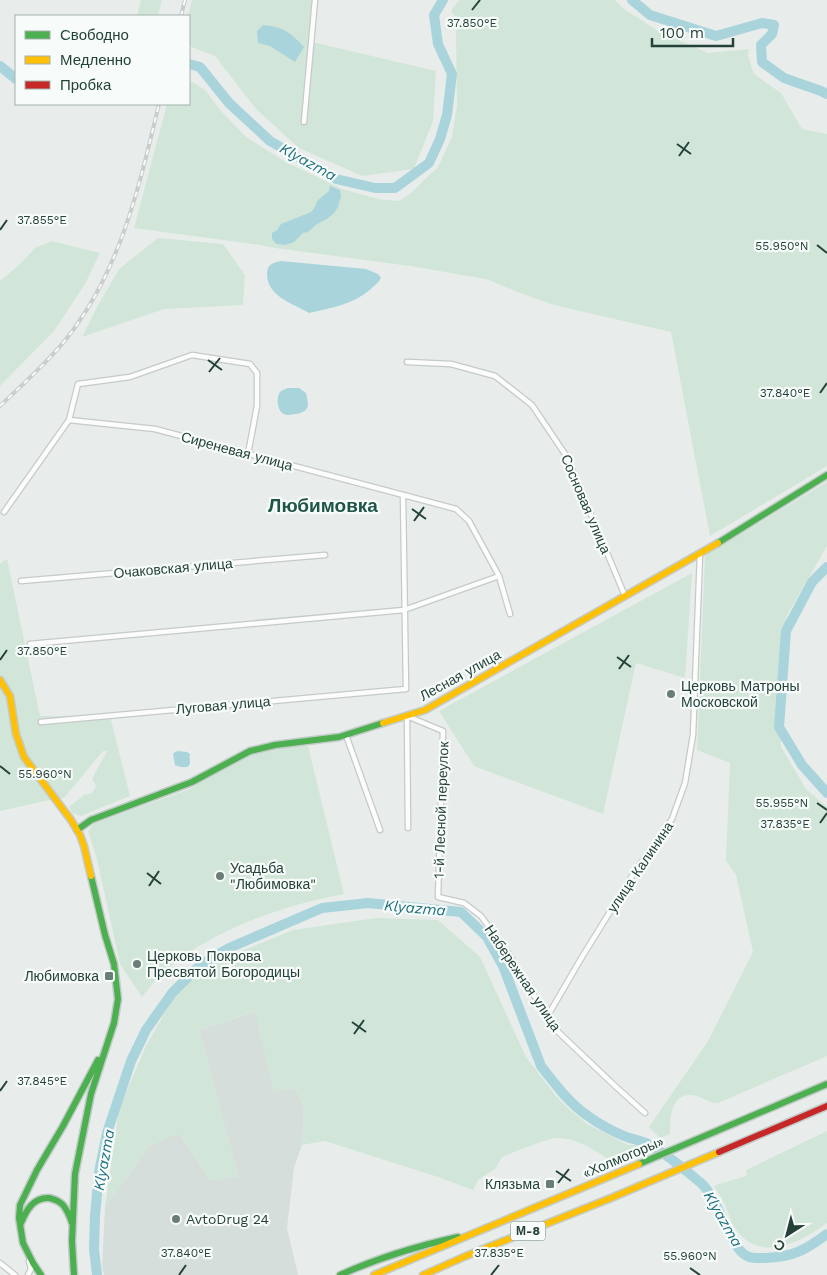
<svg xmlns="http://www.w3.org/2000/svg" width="827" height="1275" viewBox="0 0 827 1275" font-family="'Work Sans',sans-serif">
	<rect width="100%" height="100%" fill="#e8edeb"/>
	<!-- built -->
	<path fill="#d6dedb" d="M256 1011 274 1091 296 1088 304 1108 302 1145 294 1168 287 1228 298 1275H104L102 1267 105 1207 150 1145 179 1133 210 1180 238 1176 199 1030Z"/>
	<!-- green -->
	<path fill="#d1e6d8" d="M141 0H162L158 16H137Z
		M192 0H312L308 41 436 71 433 121 414 169 362 176 299 148 256 109 215 56 189 46 188 16Z
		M459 0H615L624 9 660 32 708 53 749 49 748 56 754 74 781 93 802 129 827 134V466L710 536 671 332 554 305 523 294 486 279 410 266 275 248 260 245 134 228 167 104H189V80L205 90 221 111 246 137 284 161 342 189 378 199 399 201 411 193 438 167 452 137 457 105 456 34 457 19 451 11Z
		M158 238 223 244 245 275 243 305 164 309 82 337 96 309 119 269Z
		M52 241 100 253 85 284 54 331 0 386V281L18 266 35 248Z
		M827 482V546L787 615 779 667 781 747 806 789 827 807V1056L718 1103C708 1103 700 1095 690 1095 670 1095 670 1120 670 1134L660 1138 649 1127 708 1041 753 952 736 875 726 861 730 763 697 750 705 556Z
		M7 559 40 716H110L130 796 81 816 72 813 69 807 84 795 92 793 96 786 92 779 107 751H103L64 798 45 801 0 811V564Z
		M692 573 685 678 636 663 603 814 474 766 439 711Z
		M308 746 344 894C282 906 217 928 168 968 158 976 150 987 142 997L120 964 97 859 88 831 94 824 187 790 254 754 274 748Z
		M376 918 438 920 480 957 526 1057 555 1095 571 1111 587 1124 628 1145H637L639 1148 611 1161C595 1150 577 1138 557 1138 544 1139 516 1152 502 1157L495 1169 478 1180 473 1190 435 1176 325 1141 302 1145 304 1108 296 1088 274 1092 255 1011 199 1030 238 1176 210 1180 179 1133 150 1145 105 1207 119 1109 145 1048 176 993 208 965 293 930Z
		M827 1131V1223C800 1243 759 1264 735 1228 730 1220 728 1211 724 1203 721 1197 718 1192 714 1186 725 1181 737 1180 747 1175L746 1170Z"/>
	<!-- water -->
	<path fill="#a9d4db" d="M263 25C284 27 290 32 304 47L295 62 270 46 258 43 257 31Z
		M330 186 340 190 341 196 338 207 334 213 327 219 317 224 308 232 303 233 294 242 285 245 276 244 272 239V233L277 230 281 224 311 212 315 207 317 201 329 191Z
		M281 261 366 269 378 274 381 278C379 282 376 284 373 287 354 305 333 307 309 313 294 304 268 297 267 275 267 264 272 263 281 261Z
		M288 388H299L306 393C309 405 310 412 296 414 292 414 287 416 284 414 277 411 276 397 280 392 282 390 285 389 288 388Z
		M178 751 187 752 190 754C189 757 190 759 190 762 190 770 179 767 175 765L173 754 175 752Z"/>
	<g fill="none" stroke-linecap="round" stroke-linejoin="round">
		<!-- river -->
		<path stroke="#a9d4db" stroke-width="10" d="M632 0 650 15 716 36 762 23 774 25 772 34 761 45 762 62 784 78 821 91 827 94
			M189 64 200 67 229 103 270 141 336 179 375 188H395L429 163 440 139 447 115 452 74 438 44 434 15 443 0
			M0 66 16 79
			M827 567 812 582 786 631 779 727 802 765 827 793
			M97 1275 94 1249 95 1216 99 1172 107 1133 131 1061 146 1030 172 993 196 969 211 958 229 948 322 908 368 903 461 912 487 937 503 966 541 1066C555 1084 569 1103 588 1116 599 1124 612 1131 624 1136 631 1139 639 1140 646 1143 665 1152 685 1170 701 1183 720 1200 729 1248 747 1256 753 1259 759 1258 765 1258 794 1257 805 1250 827 1234"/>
		<!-- street casing -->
		<g stroke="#c5cac8" stroke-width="7">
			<path id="street" d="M304 122 315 0
				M407 362 451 364 495 376 532 405 567 457 625 596
				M69 420 155 429 456 509 469 521 499 576 510 614
				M4 512 69 420 78 384 130 377 192 355 250 364 257 373V406L248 454
				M21 581 325 555
				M30 644 404 610 499 576
				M41 722 406 689 403 495
				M346 735 380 830
				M408 828 407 716 443 731 438 897 464 903 481 916 508 953 554 1028 614 1085 645 1113
				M547 1017 582 957 634 873 672 819 685 783 693 735 700 554
				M0 1263 15 1275
				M28 1275 31 1269 29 1261"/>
		</g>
		<!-- fast casing -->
		<g stroke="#c3cbc8" stroke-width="9">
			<path id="fast" d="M718 543 827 475
				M77 830 91 820 192 782 250 751 275 745 339 737 383 723
				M639 1164 827 1084
				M21 1223C26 1211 33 1197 49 1198 54 1199 59 1201 63 1205 67 1210 70 1217 72 1223
				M41 1275 33 1263 23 1243 19 1218 20 1205 37 1170 63 1126 98 1060
				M74 1275 72 1241 75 1174 91 1094 114 1023 118 999 114 964 105 935 91 876
				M340 1275C378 1258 417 1246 458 1237"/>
		</g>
		<!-- slow casing -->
		<g stroke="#c3cbc8" stroke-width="9">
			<path id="slow" d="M0 680 10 696 16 734 24 757 71 820 80 835 84 846 91 876
				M383 723 425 710 718 543
				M374 1275 639 1164
				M423 1275 466 1256 611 1198 719 1152"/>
		</g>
		<!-- jam casing -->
		<g stroke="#c3cbc8" stroke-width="9">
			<path id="jam" d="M719 1152 827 1106"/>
		</g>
		<!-- street -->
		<use href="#street" stroke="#fcfcfc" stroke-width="4.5"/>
		<!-- fast -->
		<use href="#fast" stroke="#4caf50" stroke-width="6"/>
		<!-- slow -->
		<use href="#slow" stroke="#ffc107" stroke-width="6"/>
		<!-- jam -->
		<use href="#jam" stroke="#c62828" stroke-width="6"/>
		<!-- rail casing -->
		<g stroke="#c9cdcc" stroke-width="4">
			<path id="rail" d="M181 16 185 0
				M0 406C23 384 47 363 67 338 121 269 139 187 159 104"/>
		</g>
		<!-- rail -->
		<use href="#rail" stroke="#f7fbf9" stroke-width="2" stroke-dasharray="5.5" stroke-linecap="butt"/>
	</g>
	<!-- ticks -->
	<path fill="none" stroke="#24423a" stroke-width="2" d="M472 10 480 0M677 144 691 154M679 156 689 142M0 230 7 220M817 245 827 253M208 360 222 370M209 372 220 358M820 393 827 383M412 509 426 519M414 521 424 507M617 657 631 667M0 660 7 650M619 669 629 655M0 766 10 774M817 803 827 810M820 823 827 813M147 873 161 884M149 886 159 871M352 1022 366 1032M354 1034 364 1020M0 1091 7 1081M556 1171 571 1181M558 1183 569 1169M690 1268 700 1275M179 1275 186 1265M491 1275 499 1265"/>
	<!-- markers -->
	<g fill="#697e78" stroke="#f7fbf9" stroke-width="2">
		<circle cx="671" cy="694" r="5"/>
		<circle cx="220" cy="876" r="5"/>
		<circle cx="137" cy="964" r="5"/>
		<rect x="104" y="971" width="10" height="10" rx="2.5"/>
		<rect x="545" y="1179" width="10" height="10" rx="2.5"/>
		<circle cx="176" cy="1219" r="5"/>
	</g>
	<g text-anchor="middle" stroke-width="4.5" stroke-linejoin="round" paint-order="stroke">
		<!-- shield labels -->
		<rect fill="#f7fbf9" stroke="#637a73" stroke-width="1" x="510.5" y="1221.5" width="35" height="19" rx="4"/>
		<g font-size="12" font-weight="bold" fill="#24423a">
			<text x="528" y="1235">М-8</text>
		</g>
		<!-- street labels -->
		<g font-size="14" fill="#24423a" stroke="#f7fbf9">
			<text transform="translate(237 451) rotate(15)" y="5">Сиреневая улица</text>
			<text transform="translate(586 504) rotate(67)" y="5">Сосновая улица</text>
			<text transform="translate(173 568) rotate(-5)" y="5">Очаковская улица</text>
			<text transform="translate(460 675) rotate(-29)" y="5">Лесная улица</text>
			<text transform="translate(223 705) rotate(-5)" y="5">Луговая улица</text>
			<text transform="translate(441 810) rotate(-88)" y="5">1-й Лесной переулок</text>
			<text transform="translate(640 867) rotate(-56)" y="5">улица Калинина</text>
			<text transform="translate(523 978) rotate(56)" y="5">Набережная улица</text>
			<text transform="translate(623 1157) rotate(-23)" y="5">«Холмогоры»</text>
		</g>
		<!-- poi labels -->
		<g font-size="14" fill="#24423a" stroke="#f7fbf9" text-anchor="start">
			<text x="681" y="691">Церковь Матроны<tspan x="681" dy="16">Московской</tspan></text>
			<text x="230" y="873">Усадьба<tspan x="230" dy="16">"Любимовка"</tspan></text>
			<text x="147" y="961">Церковь Покрова<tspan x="147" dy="16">Пресвятой Богородицы</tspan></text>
			<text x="99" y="981" text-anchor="end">Любимовка</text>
			<text x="540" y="1189" text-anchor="end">Клязьма</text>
			<text x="186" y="1224">AvtoDrug 24</text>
		</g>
		<!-- water labels -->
		<g font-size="15" font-style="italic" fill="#1c6f80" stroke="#f7fbf9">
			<text transform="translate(308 162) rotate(29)" y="5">Klyazma</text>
			<text transform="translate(415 908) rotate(5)" y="5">Klyazma</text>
			<text transform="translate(104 1160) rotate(-80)" y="5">Klyazma</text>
			<text transform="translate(723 1219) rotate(60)" y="5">Klyazma</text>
		</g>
		<!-- district labels -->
		<g font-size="19" font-weight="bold" fill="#1f5548" stroke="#f7fbf9">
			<text x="323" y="512">Любимовка</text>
		</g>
	</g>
	<g font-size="12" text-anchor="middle" fill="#24423a" stroke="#f7fbf9" stroke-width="4.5" stroke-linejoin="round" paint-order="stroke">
		<text x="472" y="27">37.850°E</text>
		<text x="42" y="224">37.855°E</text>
		<text x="782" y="250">55.950°N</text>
		<text x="785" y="397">37.840°E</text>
		<text x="42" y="655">37.850°E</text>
		<text x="45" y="778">55.960°N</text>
		<text x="782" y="807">55.955°N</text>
		<text x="785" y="828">37.835°E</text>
		<text x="42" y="1085">37.845°E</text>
		<text x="186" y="1257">37.840°E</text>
		<text x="499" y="1257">37.835°E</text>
		<text x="690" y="1260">55.960°N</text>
	</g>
	<!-- legend -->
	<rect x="15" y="15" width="175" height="90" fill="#f7fbf9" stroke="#a3b1ad"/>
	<rect x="25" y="31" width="25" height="8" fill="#4caf50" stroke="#a3b1ad"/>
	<text x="60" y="40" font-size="15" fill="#24423a">Свободно</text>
	<rect x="25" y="56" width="25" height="8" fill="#ffc107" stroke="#a3b1ad"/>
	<text x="60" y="65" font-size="15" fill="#24423a">Медленно</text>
	<rect x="25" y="81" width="25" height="8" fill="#c62828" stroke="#a3b1ad"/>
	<text x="60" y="90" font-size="15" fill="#24423a">Пробка</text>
	<!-- north arrow -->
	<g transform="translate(787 1235) rotate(216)" stroke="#f7fbf9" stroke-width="4" paint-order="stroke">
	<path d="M0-4L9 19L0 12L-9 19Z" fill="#24423a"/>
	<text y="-8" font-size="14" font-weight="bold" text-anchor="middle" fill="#24423a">С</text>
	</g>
	<!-- scale -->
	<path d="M652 38v8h81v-8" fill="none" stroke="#24423a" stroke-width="2.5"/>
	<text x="660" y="38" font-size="15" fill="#24423a" stroke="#f7fbf9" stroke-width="4" paint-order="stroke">100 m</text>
</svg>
